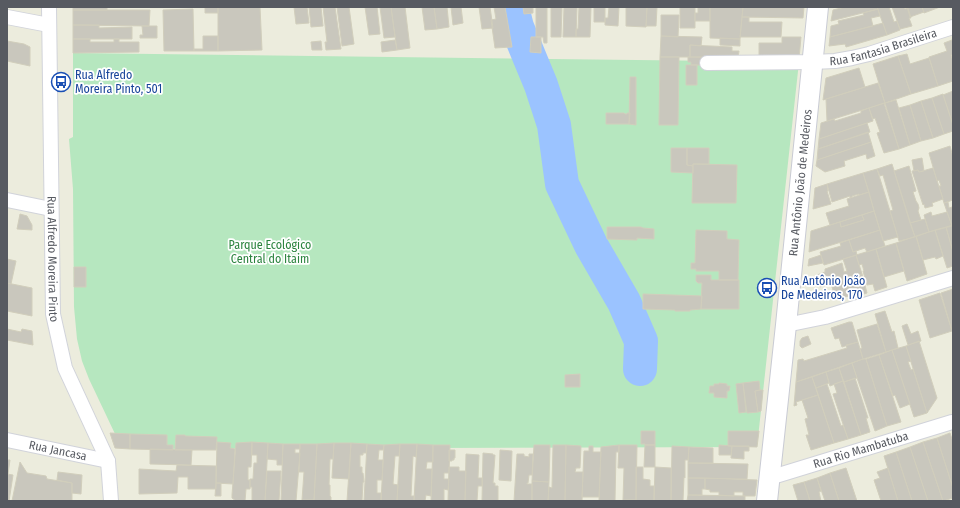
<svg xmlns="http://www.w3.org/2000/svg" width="960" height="508" viewBox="0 0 960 508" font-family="'Fira Sans Condensed',sans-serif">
	<rect width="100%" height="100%" fill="#ececdd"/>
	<!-- green -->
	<path fill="#b6e7bf" d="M73 53 799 62 757 447 128 449 116 436 89 379 82 361 77 339 74 307 73 189 69 139 73 137Z"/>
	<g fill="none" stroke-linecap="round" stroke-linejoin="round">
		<!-- river -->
		<path stroke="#9bc3ff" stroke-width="34" d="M512 7 517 27 541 85 554 125 562 184 591 245 624 302 641 341 640 369"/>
	</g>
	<!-- building -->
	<path fill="#c9c7bd" stroke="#d1cebc" d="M73 7H107V10H73Z
		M205 7H218V13H205Z
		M218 7H260L262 50 218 51Z
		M294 7H307L309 23 296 24Z
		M309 7H321L323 26 311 27Z
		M323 7H335L341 49 326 50 325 42H327Z
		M337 7H349L354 44 342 46Z
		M365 7H377L380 34 369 35Z
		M380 7H391L395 37 384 38Z
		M391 7H405L410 48 397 50Z
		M422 7H434L437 29 425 30Z
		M434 7H447L449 27 437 29Z
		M451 7H461L463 23 453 25Z
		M479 7H490L493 28 482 29Z
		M494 7H505L512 47 495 48 491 20 496 19Z
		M523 7H533V13L524 14Z
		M536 7H547V43H544L543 37H536Z
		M551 7H562L561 37H551Z
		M564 7H577L576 37H563Z
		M578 7H591L590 37H576V29H578L579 7Z
		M594 7H605V22H594Z
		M609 7H619L618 26 605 25V18H608Z
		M626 7H647L646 27 626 26Z
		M647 7H657L656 26H646Z
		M680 7H695V28H680Z
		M698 7H710V21H695V13H698Z
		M710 7H743L740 39 710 38Z
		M743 7H804L803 18 742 17Z
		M845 7H877L878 9 831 21 833 10Z
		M877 7H889L894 22 897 21 900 30 887 35Z
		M892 7H904L905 9 908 8 911 18H909L912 26 900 29Z
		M907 7H922L924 12 910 17Z
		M922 7H940L924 13Z
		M193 9 194 51H164L163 10Z
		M878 9 880 16 871 18 873 26 830 37 831 26 839 24 838 21 864 15 863 13Z
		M73 10H150L149 26 73 25Z
		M661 15H679L678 37 661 36Z
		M742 17H749V22H782L781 37H740Z
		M883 23 887 35 846 47 845 44 829 46 830 37Z
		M73 25H99V28L132 27V39H73Z
		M142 26H157V38H140V35H143Z
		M203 36H218V51H194V49H203Z
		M661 36 702 37 701 46 690 45V57H660Z
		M531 37H541V53L530 52Z
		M782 37H801L799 59 759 58V43H782Z
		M720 38 740 39V46L720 45Z
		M73 39H90V42H114V39H119V42H139V52L73 53Z
		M395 40 397 50 382 52 381 42Z
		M952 40 953 43V55H951L953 61V81L938 86 929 57 947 51 944 43Z
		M7 41 24 44 30 47V66L7 61Z
		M321 41 322 50H312L311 42Z
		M690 45 732 47V51H739L738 58 690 57Z
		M907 54 910 64 929 58 938 86 911 94 898 56Z
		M898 56 911 94 885 103 873 64Z
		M660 57H679L678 125H659Z
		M688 57H704V65H691V62H688Z
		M686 65H697V85H686Z
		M859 68 865 87 823 100 826 78Z
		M630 77H636V125L629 124Z
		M878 83 885 103 827 121 826 99Z
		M953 91V125L943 95Z
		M943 94 953 125V131L944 134 932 98Z
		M932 98 944 134 933 138 921 101Z
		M896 100 910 145 899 149 885 103Z
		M921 101 933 138 921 141 910 105Z
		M884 103 899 149 884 153 877 133 880 132 875 118 873 119 869 108Z
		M910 105 921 141 910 145 899 108Z
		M869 108 873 121 819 139 821 123 834 119 835 121 861 113V111Z
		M606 113H624L625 114H627V113H630L629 124H606Z
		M867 123 870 132 818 149 819 139Z
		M868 132 871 142 817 160 818 149Z
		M871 142 875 156 867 159 866 154 844 161 845 166 825 172 816 166 817 160Z
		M950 146 953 157V200L944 203 939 186H941L939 180 937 181 929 153Z
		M671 148H687V165L693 166V173L671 172Z
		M687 148H709V164H693V166L687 165Z
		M922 158 924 171 919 172 918 170 914 171 912 160Z
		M693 164 737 165 736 203H692Z
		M892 164 915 237 899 241 890 211 893 210 883 175 880 176 877 169Z
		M909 166 916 191 913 192 916 201 918 204 919 208 918 211 921 220 910 223 894 171Z
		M933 168 943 199 932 203 933 206 925 208 924 204 923 205 912 171 918 170 919 172Z
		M877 169 898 237 883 241 863 173Z
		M863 173 869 192 859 195V194L852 196V197L850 198V196L832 202 827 184Z
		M827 184 828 191H827L831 204 813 209 815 188Z
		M869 192 874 211 830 225 826 213 849 206 847 199Z
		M948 202 949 208 952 207 953 208V225L952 226 944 203Z
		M874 211 880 230 809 252 811 231 840 222 841 227 864 220 862 215Z
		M931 212 932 216 947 212 952 226 929 232 924 215Z
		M20 214 27 216 32 225V230L17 229Z
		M862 215 864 220 841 227 840 222Z
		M925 219 929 232 915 237 910 223Z
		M953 225V252L946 227Z
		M607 227H641L643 228 654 229V239L637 238V240L607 239Z
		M946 227 953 252V266L947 268 935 230Z
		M696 230 727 231V239L739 240 738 280H719V271H696V269H691V263H695Z
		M880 230 885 246 867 252 865 248 853 252 849 240Z
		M935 230 943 256 936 259 935 257 923 260 916 236Z
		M916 236 927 274 907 281 896 243Z
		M849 240 853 252 856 251 857 255 824 265 820 252 841 246 840 243Z
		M896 243 904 271 884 277 876 249Z
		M876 249 887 287 875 291 873 284 867 285 863 271H864L862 264 859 265 856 255Z
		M821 255 823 263 808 266 809 259Z
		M856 255 862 274 820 287 817 275 825 272V269L842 263 844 272 847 271 843 259Z
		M7 259 16 261 11 284 7 283Z
		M74 267H86V287H74Z
		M862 274 867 293 850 298 849 296 836 299 831 284Z
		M696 275H711V280H739V309H701L702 283H698L696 281Z
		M7 283 32 288V316L7 311Z
		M953 289V331H952L941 293Z
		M940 293 952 331 930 338 919 300Z
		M643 294 702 296 701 309 690 310V311H675V310L643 309Z
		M885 311 892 332 894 331 898 348 886 352 875 314Z
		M849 322H852L858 342 842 347 839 338 835 339 831 328Z
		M877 324 886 352 863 359 860 349 862 348 857 330Z
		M907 324 911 334 918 331 921 341 908 345 902 326Z
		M7 329 21 332 22 329 32 331 33 345 7 340Z
		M808 336 811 344 802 348 800 346V341L802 338Z
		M919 341 937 398 927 413 906 346Z
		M858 342 863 359 796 382 798 360 803 359 804 361 847 348 846 345Z
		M906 346 911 361 908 362 911 370 913 369 927 413 914 417 892 350Z
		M892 350 910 404 900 408 895 395 893 396 879 355Z
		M879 355 901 422 887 426 866 359Z
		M863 359H866L887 426 875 431 852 363Z
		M852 363 857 378 844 382 839 368Z
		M839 368 843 381 830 386 826 372Z
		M826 372 829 383 816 388 812 377Z
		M580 374V387H565V375Z
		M812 377 818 395 796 402 797 405 794 406 796 382Z
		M855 378 868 418H866L870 432 861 435 844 382Z
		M759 381 760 390 755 391 758 412 747 413 743 383Z
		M843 381 861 435 848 439 833 394 837 393 834 384Z
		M719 383 727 384V386H730L729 391H727V398L714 397V393H709L710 386H714V384H719Z
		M743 383 746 412 739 413 736 384Z
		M827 384 841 426 843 425 848 439 834 443 816 388Z
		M760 390H763L761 411 758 412 755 391Z
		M818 395 834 443 811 450 806 435H809L805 419 808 418 802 400Z
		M641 431H655V445H645V444H641Z
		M728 431H759L757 447 728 446Z
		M110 433 130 434V449L115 448Z
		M950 433 953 442V450H952L953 453V488L937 438Z
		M130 434 167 435V445H173V450L130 449Z
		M176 435H185V436L217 437 216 450H175Z
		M937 438 953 488V498L943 501 923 442Z
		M217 442 231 443 230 448 235 449 233 484 216 483Z
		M252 442 268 443 265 501H252V487H250V479H253L254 463H257V455H252Z
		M252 442 251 467H248V480H250V489H246L245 501H236L232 498V495L236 443Z
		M923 442 943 501H928L910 447Z
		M268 443 283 444 282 465H277V460L267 459Z
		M334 443 333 459H330L329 485H330V496L331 497V501H314L317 444Z
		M334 443H351L349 479 332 478Z
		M351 443 367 444 366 453H363V455H360V467H362V473H363L364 482H363L362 501H347Z
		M283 444H300V449H295V453H300L296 501H281Z
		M300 444H317L314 500H302L304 472H299Z
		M367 444 384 445 383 450H379L378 460H383L382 480H377V493H381V501H364Z
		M400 444H417L416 457 413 456 411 496H414V501H397Z
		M400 444 399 456H395L393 484 398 485 397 501H381L384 445Z
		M417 444 433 445V462H427L426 469H432L431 496 426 495 425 501H414Z
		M433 445H450L449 473H444V479H449L448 490 444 489V501H431Z
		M534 445H550L549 482 532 481Z
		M553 445H566L565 501H548L549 487 552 488Z
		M566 445 581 446 580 468H576L575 472H583L582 501H565Z
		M619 445H637L636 500H623L624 468H618Z
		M619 445V452H616L615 501H599L601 447Z
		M645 445H655V467H644Z
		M719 445 732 446 731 455H719Z
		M589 446H593V452H601L599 497H582L584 451H589Z
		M672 446 689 447 688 460H685V478L684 477 683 501H671Z
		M732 446H749V451H744V459L731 458Z
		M689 447 713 448V463H688Z
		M910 447 928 501H912L896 452Z
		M150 449 192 450 191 465 150 464Z
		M449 450H455V458H454V460H452V461H449Z
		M500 450 512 451 511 481 499 480Z
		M896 452 912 501H898L884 456Z
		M483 453 493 454V455H495L493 483H495V486H498V501H482Z
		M466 454 479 455 478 478H482V486H478L477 501H465Z
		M517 454H524V456L529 457V454H533L532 475H529L528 483H527V484H532V501H514Z
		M7 460H10L8 474H7Z
		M20 462 27 473 46 476 47 479 72 483V501H12Z
		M688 463 748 464 747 479 688 478Z
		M177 465 216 466V489H188V477H178L177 493 139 494V469L176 471Z
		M449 467H459V471H466L465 501H448Z
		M636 467H643V479L650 480V486H654V501H636Z
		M655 467 671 468V501H654Z
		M846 468 857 501H839L830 473Z
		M888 468 898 501H881L874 480 880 478 877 472Z
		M267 471H281L279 501H265Z
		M58 472 82 475 81 494 72 493V483L57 480Z
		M830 473 839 501H825L817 478Z
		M7 474 13 475 9 501H7Z
		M688 478H705V489H702V495H688Z
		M705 478 757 480 755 496H743V492H734V496L719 495V492H710V490L705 489Z
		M817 478 821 491 819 492 821 501H810L804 482Z
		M532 481 549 482 548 501H532Z
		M804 482 808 494 810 501H798L793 485Z
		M216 483H221V496H215Z
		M688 495 745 496V501H687Z"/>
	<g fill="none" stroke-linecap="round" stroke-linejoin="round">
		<!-- street casing -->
		<g stroke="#d1d3da" stroke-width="16">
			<g id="street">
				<path id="s1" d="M49 7 53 314 65 368 108 461 111 501"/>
				<path d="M7 17 49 25"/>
				<path id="s2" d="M707 63 812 62 835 61 852 58 869 54 953 27"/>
				<path d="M7 200 51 209"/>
				<path d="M786 325 825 317 953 278"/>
				<path id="s3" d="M7 440 108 461"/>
				<path id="s4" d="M769 478 952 422"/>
			</g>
		</g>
		<!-- secondary casing -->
		<g stroke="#c9cbd4" stroke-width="22">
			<g id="secondary">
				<path id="s5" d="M767 501 786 325 818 7"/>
			</g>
		</g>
		<!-- street -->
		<use href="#street" stroke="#fff" stroke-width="14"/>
		<!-- secondary -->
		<use href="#secondary" stroke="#fff" stroke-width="20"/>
	</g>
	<!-- icons -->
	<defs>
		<g id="bus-ring" transform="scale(1)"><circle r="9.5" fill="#fff" stroke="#1a4fb4" stroke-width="1.5"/><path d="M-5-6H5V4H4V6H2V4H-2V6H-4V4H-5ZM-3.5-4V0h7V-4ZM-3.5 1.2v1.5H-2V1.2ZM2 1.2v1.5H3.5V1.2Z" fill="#1a4fb4"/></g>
	</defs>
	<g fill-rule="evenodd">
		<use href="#bus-ring" x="61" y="82"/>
		<use href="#bus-ring" x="767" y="288"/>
	</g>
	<g text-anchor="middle" stroke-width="3.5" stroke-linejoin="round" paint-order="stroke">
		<!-- street labels -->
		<g font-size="12" fill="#575a61" stroke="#fff">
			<text dy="4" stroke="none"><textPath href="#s2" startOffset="178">Rua Fantasia Brasileira</textPath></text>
			<text dy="4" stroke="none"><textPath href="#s5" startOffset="320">Rua Antônio João de Medeiros</textPath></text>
			<text dy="4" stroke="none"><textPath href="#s1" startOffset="252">Rua Alfredo Moreira Pinto</textPath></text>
			<text dy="4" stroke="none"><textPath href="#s4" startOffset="96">Rua Rio Mambatuba</textPath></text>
			<text dy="4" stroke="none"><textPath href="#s3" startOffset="52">Rua Jancasa</textPath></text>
		</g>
		<!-- transit labels -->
		<g font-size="12" fill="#164399" stroke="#fff" text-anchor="start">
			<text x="75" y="79">Rua Alfredo<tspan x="75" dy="14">Moreira Pinto, 501</tspan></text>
			<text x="781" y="285">Rua Antônio João<tspan x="781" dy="14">De Medeiros, 170</tspan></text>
		</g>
		<!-- park labels -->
		<g font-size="12" fill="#2c843f" stroke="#fff">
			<text x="270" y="249">Parque Ecológico<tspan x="270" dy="14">Central do Itaim</tspan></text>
		</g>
	</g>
	<!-- border -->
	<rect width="960" height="508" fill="none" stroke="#575a61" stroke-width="16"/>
</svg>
